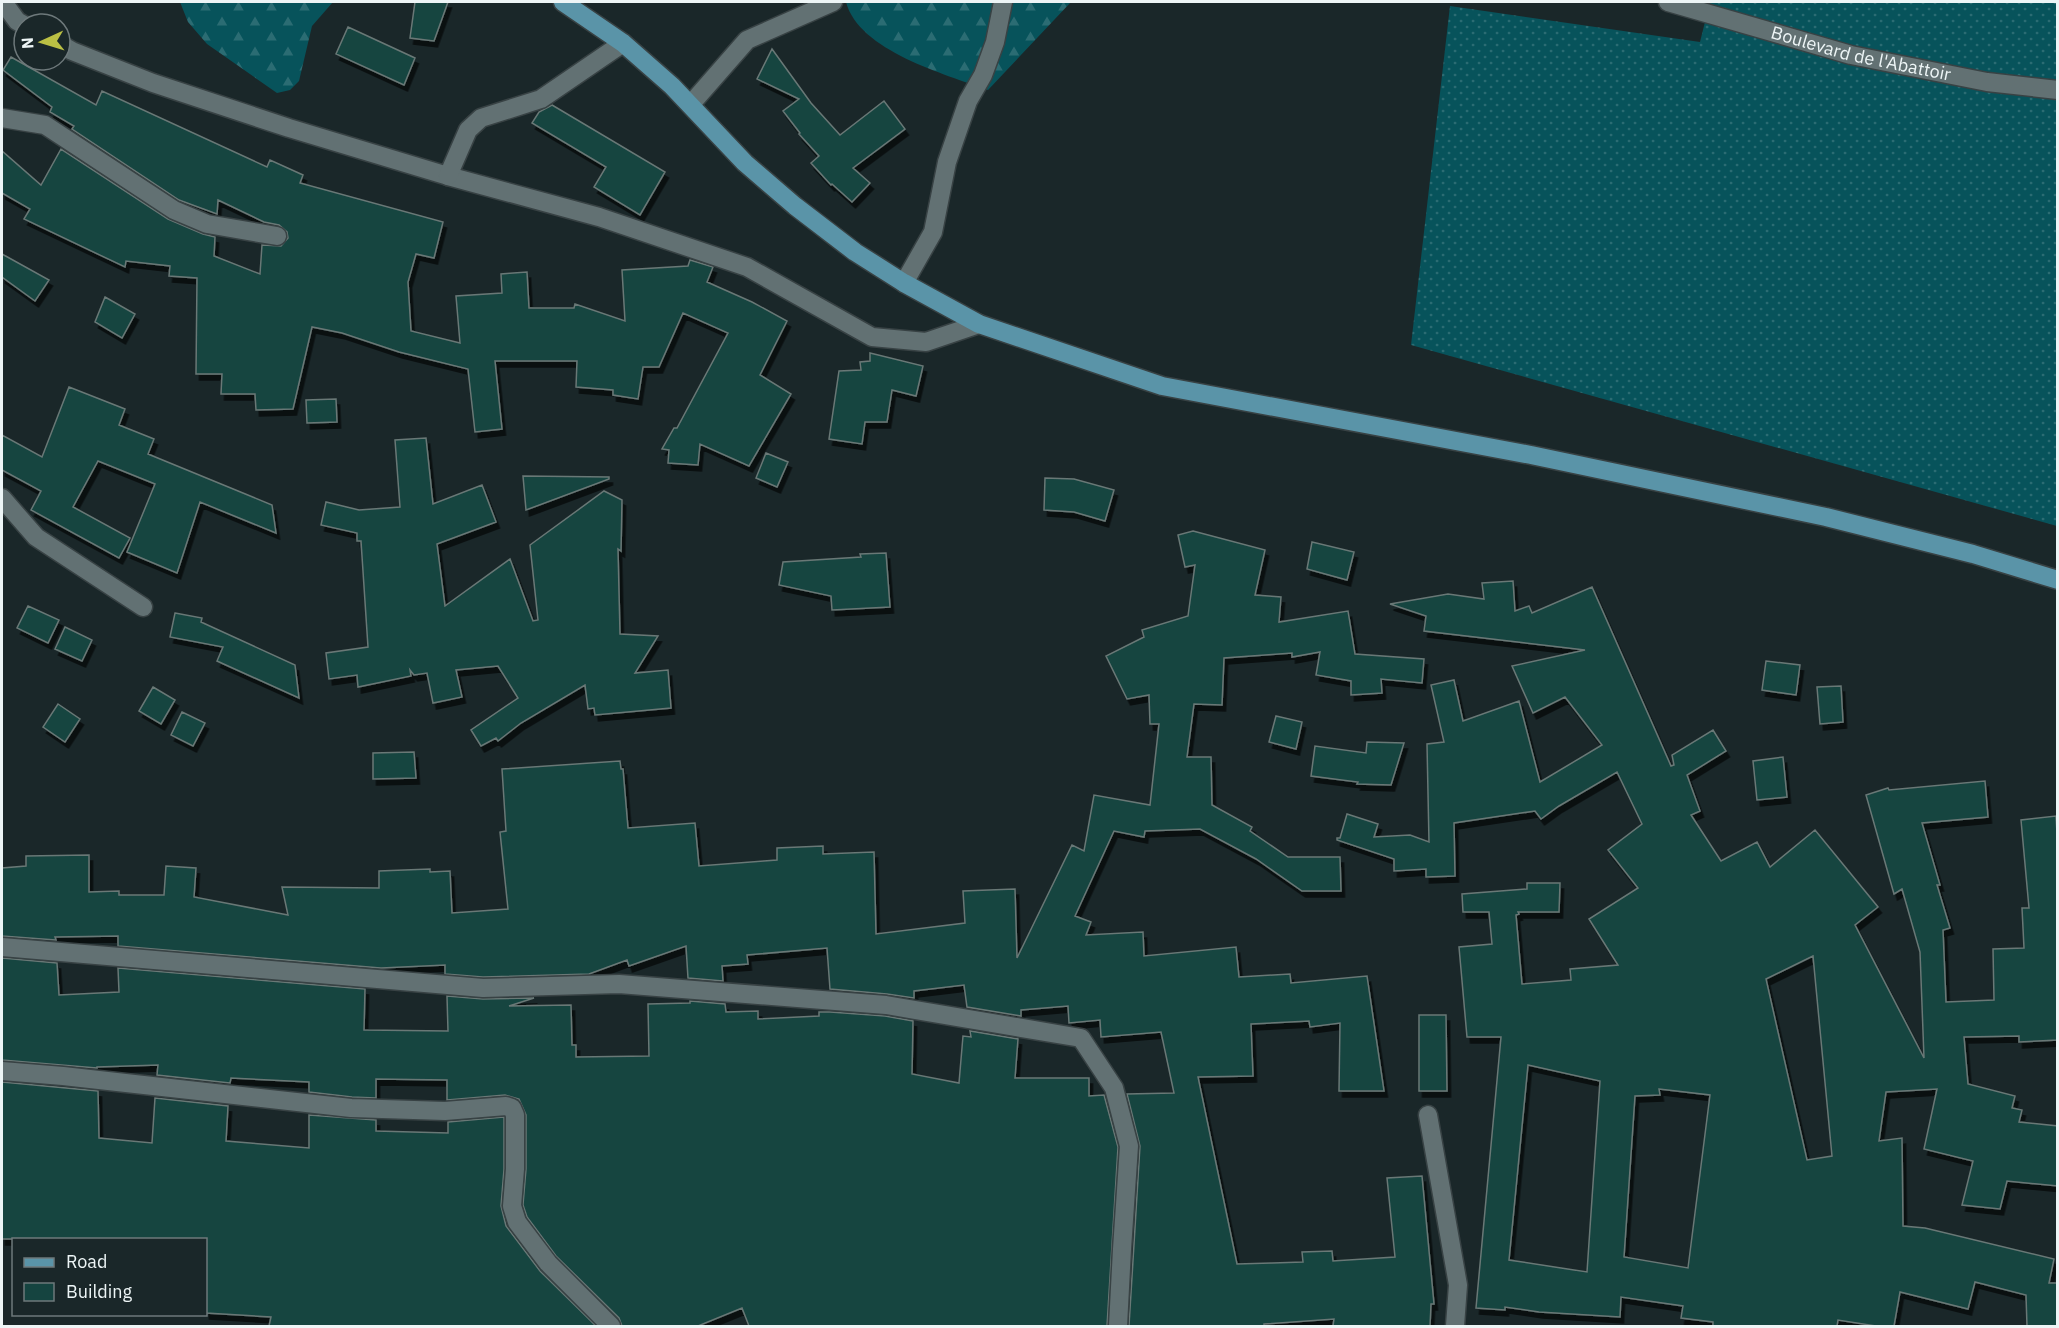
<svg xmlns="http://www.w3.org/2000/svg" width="2059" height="1328" viewBox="0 0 2059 1328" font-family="'IBM Plex Sans',sans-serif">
	<defs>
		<pattern id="grass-dots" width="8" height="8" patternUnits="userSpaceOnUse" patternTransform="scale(1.5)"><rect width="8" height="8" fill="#07535b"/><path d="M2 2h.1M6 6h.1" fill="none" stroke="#2b6c73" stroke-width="1.8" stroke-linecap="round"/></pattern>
		<pattern id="forest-firs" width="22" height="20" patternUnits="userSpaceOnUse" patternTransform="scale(1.5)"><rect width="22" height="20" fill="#07535b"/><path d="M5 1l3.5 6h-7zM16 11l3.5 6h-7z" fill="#2b6c73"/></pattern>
		<filter id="shadow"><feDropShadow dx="3.5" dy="6" stdDeviation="0" flood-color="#0009"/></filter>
	</defs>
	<rect width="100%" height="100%" fill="#1a2729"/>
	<!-- grass -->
	<path fill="url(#grass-dots)" d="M1710 2H2057V526L1411 345 1450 6 1700 42Z"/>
	<!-- forest -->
	<path fill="url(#forest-firs)" d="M180 2H333L312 26 299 81 290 90 277 93 207 44 188 22Z
		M846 2H1071L988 90C945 74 859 51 846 2Z"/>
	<!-- building -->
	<path fill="#154440" stroke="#697876" stroke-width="1.5" fill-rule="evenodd" filter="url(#shadow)" d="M415 2H448L434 41 410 38Z
		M348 27 415 58 404 85 336 54Z
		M772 49 811 103 840 135 884 101 905 129 853 168 870 183 852 202 832 184 831 185 811 163 819 156 799 134 800 133 783 111 799 99 757 79Z
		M11 57 96 105 102 91 267 167 270 160 303 175 300 183 443 222 434 258 416 254 408 282 411 331 460 343 456 296 502 293 501 274 527 272 529 308H574L575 304 625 321 622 270 688 266 690 260 713 267 707 282 752 302 787 321 760 375 791 394 749 466 700 444 698 465 668 463 669 450 662 449 674 428H677L728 333 683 313 659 367H643L638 399 613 395V390L576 387 577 361H495L502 429 475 432 468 369 399 352 342 333 312 327 293 409 256 410 255 394H221L222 374H196L197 278 169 276 170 266 126 261 125 267 24 219 30 209 2 193V151L41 185 61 149 168 219 203 234 215 237 214 256 260 274 262 245 281 246 288 238 287 232 279 225 264 222 218 200 217 214 179 200 72 129 74 126 50 112 52 107 3 70Z
		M552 105 665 172 640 215 594 187 606 167 532 123 539 112Z
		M2 254 49 280 35 301 2 277Z
		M105 297 135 314 122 338 95 322Z
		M870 353 923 366 916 396 892 390 887 422H865L862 444 829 439 839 371 861 370 860 362 870 361Z
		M69 387 125 409 119 425 154 439 148 454 272 505 276 533 200 502 177 573 127 552 155 484 98 461 73 507 130 538 119 558 31 510 41 491 2 470V435L42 457Z
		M336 399 337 422 307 423 306 400Z
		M426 438 433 504 482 485 496 522 437 544 445 606 510 559 533 621 538 620 530 545 604 491 622 500 621 551 618 549 620 634 658 636 635 673 668 670 671 708 595 715 594 708 588 709 585 685 521 723 498 741 496 738 481 746 471 730 518 698 498 666 456 670 462 697 433 703 427 673 414 675 410 670 411 676 358 687 357 675 329 679 326 653 368 647 361 541H357V533L321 525 326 502 359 510 400 507 395 440Z
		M766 453 788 462 777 487 756 478Z
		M523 476 609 477V479L526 510Z
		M1045 478 1074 479 1114 490 1105 521 1074 512 1044 510Z
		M1193 531 1265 550 1255 595 1281 597 1279 622 1348 611 1355 654 1424 659 1422 683 1381 679 1382 693 1351 695V681L1316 675 1320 652 1292 657V653L1224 658 1222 705 1194 704 1187 757H1211L1212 805 1252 827 1250 831 1288 857H1340L1341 891H1302L1256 859 1200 829 1145 831 1144 837 1114 831 1075 916 1091 922 1086 935 1143 932 1144 956 1236 947 1239 977 1290 974 1291 983 1367 976 1384 1091H1339L1340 1023 1310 1027 1309 1021 1251 1024 1253 1076 1198 1077 1237 1264 1303 1262 1302 1252 1332 1251 1333 1261 1395 1257 1387 1178 1422 1176 1434 1304H1431L1430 1326H1333L1334 1319 1264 1324V1326H1129L1140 1146 1127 1094 1174 1093 1161 1032 1101 1037 1100 1020 1069 1023 1068 1006 1021 1010V1016L967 1007 964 985 914 991V998L887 994 830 989 827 948 747 955 748 964 722 966 723 981 688 978 686 946 629 966 627 960 589 974 483 977 445 974V965L381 968 118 946V936L55 937 56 940 2 936V868L26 866V856L89 855V892L119 891V895H164L166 866 196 868 194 897 288 915 282 887 379 888V871L430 869V872L450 871 452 913 508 909 500 832 506 831 502 769 620 761 621 769H623L628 828 695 823 699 866 777 860V848L823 846V854L874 852 876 934 965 923 963 891 1015 889 1017 958 1072 845 1084 851 1094 795 1150 805 1159 724H1150L1149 695 1127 699 1106 656 1144 637 1142 630 1188 616 1195 565 1185 567 1178 535Z
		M1312 542 1354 552 1347 580 1307 569Z
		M886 553 890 607 832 610 831 596 779 585 783 562 861 557 860 554Z
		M1513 581 1515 611 1529 606 1532 613 1592 587 1671 766 1674 765 1672 755 1713 730 1726 751 1687 775 1700 811 1691 815 1721 861 1757 842 1770 867 1815 830 1878 907 1855 925 1924 1058 1920 952 1902 889 1894 894 1866 795 1888 788 1889 790 1985 781 1988 817 1922 823 1940 885H1937L1950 928 1943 930 1946 1002 1994 1000 1993 949 2024 948 2022 908H2029L2021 820 2056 816 2058 852V1040L2019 1042V1036L1964 1037 1968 1084 2015 1096 2012 1108 2022 1110 2019 1122 2058 1126V1186L2007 1181 2000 1209 1962 1205 1973 1161 1924 1149 1937 1089 1886 1092 1879 1141 1902 1138 1903 1226 1925 1228 2054 1259 2049 1283H2058V1326H2027L2026 1295 1975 1282 1968 1309 1900 1292 1894 1326H1876L1838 1320 1837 1326H1713V1322L1681 1318 1683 1306 1621 1297 1620 1317 1539 1312 1505 1307V1310L1476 1308 1501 1037H1467L1459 947 1492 944 1489 912H1463L1462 894 1527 889V883H1560L1559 912H1518L1519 914 1516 915 1522 984 1571 980 1570 969 1618 965 1589 919 1638 888 1608 850 1642 824 1617 772 1559 806 1541 819 1535 811 1454 823 1455 876 1426 877V869L1394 871V859L1337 840V838H1340L1347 814 1378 824 1374 837 1410 835 1429 842 1427 744 1444 742 1431 685 1454 680 1463 721 1519 701 1540 782 1602 745 1565 697 1533 713 1512 666 1585 650 1424 631 1426 616 1390 604 1448 594 1484 599 1482 583ZM1813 956 1832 1156 1807 1160 1766 979ZM1528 1065 1600 1081 1587 1272 1509 1260ZM1659 1089 1710 1095 1688 1268 1624 1257 1635 1096 1660 1095Z
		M28 606 59 620 48 643 17 628Z
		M175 613 202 618 201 622 295 665 299 698 217 661 223 647 170 637Z
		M65 627 92 640 82 661 55 649Z
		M1766 661 1800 665 1796 695 1762 690Z
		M1841 686 1843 722 1820 724 1817 687Z
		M153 687 175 700 161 724 139 711Z
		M58 704 80 719 65 742 43 727Z
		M182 712 205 723 193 746 171 735Z
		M1276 716 1302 722 1296 749 1269 742Z
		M1367 742 1404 743 1391 785 1357 784 1358 782 1311 776 1315 746 1366 753Z
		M414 752 416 778 373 779V753Z
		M1783 757 1787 797 1757 800 1753 761Z
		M2 958 57 963 59 995 119 992 118 968 365 989 364 1030 448 1031 447 996 483 999 534 998 509 1006 571 1005 572 1045H576V1057L649 1056 648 1004 690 1003V1001L725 1004 726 1012 758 1011V1019L819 1016V1012H830L885 1016 913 1021 912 1074 959 1083 963 1036 971 1037 970 1031 1018 1039 1015 1078H1089V1096L1104 1095 1118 1147 1107 1326H749L742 1308 698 1326H622L619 1318 556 1256 527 1217 523 1205 526 1169V1115L519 1099 505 1095 447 1100V1080L376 1079V1098L352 1097 309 1092V1082L231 1078 230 1083 157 1075 158 1065 97 1067V1068L2 1060Z
		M1419 1015H1446L1447 1091H1419Z
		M2 1082 98 1091 99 1138 152 1143 155 1098 228 1106 226 1141 309 1148V1115L376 1120V1131L448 1133V1122L504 1117V1169L501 1206 506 1226 540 1271 596 1326H269L271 1317 206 1313V1239H2Z"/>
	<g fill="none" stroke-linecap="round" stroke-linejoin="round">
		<!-- minor casing -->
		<g stroke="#384244" stroke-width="21">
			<g id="minor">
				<path d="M3 2 17 21 24 25"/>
				<path id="s1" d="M1668 2 1851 55 1987 82 2058 90"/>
				<path d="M60 44 72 51 153 83 289 128 448 176 599 217 747 267 872 337 926 342 979 324"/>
				<path d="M691 104 747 40 833 2"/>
				<path d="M2 118 45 125 174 210 207 224 277 236"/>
				<path d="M448 176 468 130 481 118 541 99 623 43"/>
				<path d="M904 283 933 232 947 162 968 101 983 75 995 42 1003 2"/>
				<path d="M2 498 36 537 143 607"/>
				<path d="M2 947 483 988 619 984 886 1005 1081 1038 1114 1088 1129 1146 1122 1249 1118 1326"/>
				<path d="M2 1071 63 1076 351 1108 445 1111 506 1106 512 1108 515 1115V1169L512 1206 517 1222 548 1263 611 1326"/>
				<path d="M1428 1115 1458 1285 1455 1326"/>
			</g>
		</g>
		<!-- primary casing -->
		<g stroke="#384244" stroke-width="21">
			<path id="primary" d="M563 2 623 43 672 86 745 163 795 206 855 252 904 283 979 324 1162 386 1531 455 1826 517 1973 554 2058 580"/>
		</g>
		<!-- minor -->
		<use href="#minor" stroke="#627173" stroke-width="18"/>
		<!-- primary -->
		<use href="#primary" stroke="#5a94a8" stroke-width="18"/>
	</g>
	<g text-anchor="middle" stroke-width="6" stroke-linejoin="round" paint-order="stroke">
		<!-- street labels -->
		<g font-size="18" fill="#edf5f6" stroke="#1a2729">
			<text dy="6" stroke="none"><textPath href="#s1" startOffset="200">Boulevard de l'Abattoir</textPath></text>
		</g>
	</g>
	<!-- border -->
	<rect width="2059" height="1328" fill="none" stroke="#edf5f6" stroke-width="6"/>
	<!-- legend -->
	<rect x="12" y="1238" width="195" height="78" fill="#1a2729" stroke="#6e797b" stroke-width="1.5"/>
	<rect x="24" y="1258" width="30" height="9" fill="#5a94a8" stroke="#6e797b" stroke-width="1.5"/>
	<text x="66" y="1268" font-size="18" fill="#edf5f6">Road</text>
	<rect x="24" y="1283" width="30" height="18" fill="#154440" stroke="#6e797b" stroke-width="1.5"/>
	<text x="66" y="1298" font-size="18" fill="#edf5f6">Building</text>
	<!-- north arrow -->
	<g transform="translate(42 42) rotate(266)"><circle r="28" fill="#1a2729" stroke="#6e797b" stroke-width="1.5"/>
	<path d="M0-4.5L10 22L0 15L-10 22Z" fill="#bbc044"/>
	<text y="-9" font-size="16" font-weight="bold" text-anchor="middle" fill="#edf5f6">N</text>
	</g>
</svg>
